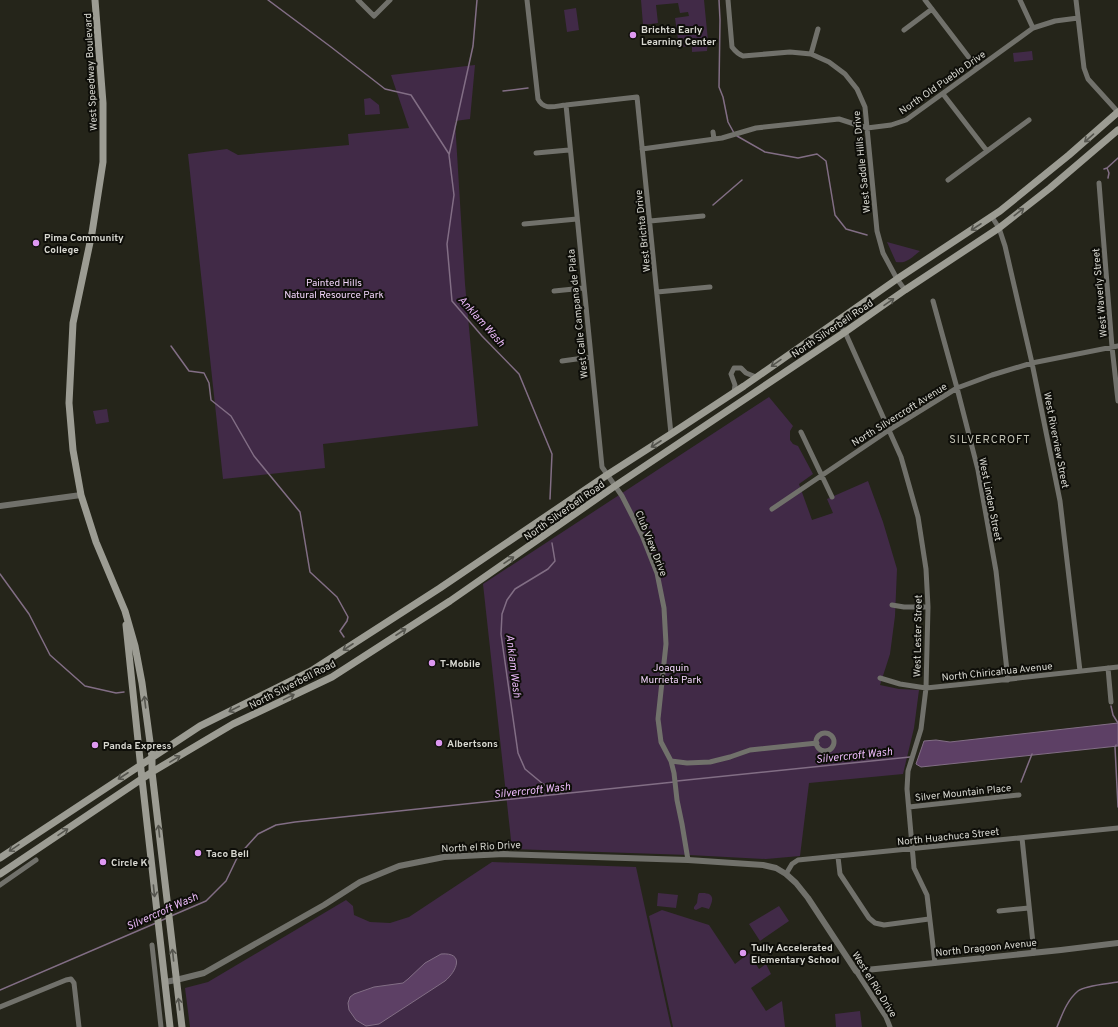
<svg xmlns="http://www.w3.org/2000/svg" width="1118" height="1027" viewBox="0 0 1118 1027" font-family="Overpass,sans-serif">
	<rect width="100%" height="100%" fill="#25251a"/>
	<!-- green -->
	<path fill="#412a47" d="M641 0H704L708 41 707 51 692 52V46L679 47 675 18 689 16 688 12 680 13 678 3 656 5 658 23 643 25Z
		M576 8 579 30 567 32 564 10Z
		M1032 51 1033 60 1014 62 1013 53Z
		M475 65 470 119 455 121 465 284 478 426 323 444 325 468 223 479 188 154 227 149 238 155 349 145 348 134 409 128 391 75Z
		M370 98 379 105 380 114 365 115 364 99Z
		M887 242 920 251C912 257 907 264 896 262Z
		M769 397 793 426 790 431V440L793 444 798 446 813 474 799 484 812 520 833 513 827 499 868 481 883 522 897 569 895 616 890 654 880 685 899 689 919 690 914 728 903 774 809 783 800 856 766 859 689 855 512 849 483 584Z
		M107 409 109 422 96 424 93 411Z
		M492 862 636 867 671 1027H190L185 988 208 982 346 900 353 906 354 915 370 922 390 923 409 917Z
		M658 893 678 895 676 908 657 906Z
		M699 893C713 892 715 897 709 909L702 907 696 910 694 909V907L697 903 698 895Z
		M779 906 789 921 760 941 749 924Z
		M662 910 709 925 735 964 749 953 759 969 766 964 771 974 751 988 766 1011 782 1001 785 1027H673L649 916Z
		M860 1011 862 1027H836L835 1014Z"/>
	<!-- water -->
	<path fill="#5d4065" stroke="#826e85" d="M1118 723V746L921 767 916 764 924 741 936 740 950 742Z
		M441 954C465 952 457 971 445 981L379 1024 366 1026 356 1020 349 1010 348 1003 350 997 354 994 374 987 403 983 408 979 425 963Z"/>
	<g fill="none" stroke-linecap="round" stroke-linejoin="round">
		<!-- stream -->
		<path stroke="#826e85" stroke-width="1.5" d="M268 0 331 47 385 89 411 95 449 154
			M477 0 473 46 449 155 454 195 447 244 452 301 482 336 519 374 552 454 550 499
			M719 0 720 20 719 87 723 97 728 122 734 133
			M503 91 528 88
			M737 136 765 152 798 158 817 154 826 161 835 215 846 229 867 235
			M1107 168 1109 173 1108 178
			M1104 169 1107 168 1118 158
			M713 205 742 180
			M171 346 189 371 204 373 209 383 211 400 231 416 254 456 300 512 310 572 337 597 348 617 347 621 340 631 344 637
			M552 543 555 561 548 569 515 589 507 600 502 614 501 634 518 753 525 769 543 784 562 793
			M0 574 29 614 50 655 85 686 116 693 124 692
			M1111 706 1113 715 1118 723
			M1116 745 1115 747 1118 807
			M677 781 910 757
			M1021 782 1032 754
			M171 916 206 901 226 881 238 856 258 834 276 825 295 822 674 782
			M160 921 167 918
			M0 990 156 923
			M1057 1027C1062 1015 1067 1000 1078 991 1086 985 1107 984 1118 982"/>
		<!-- minor -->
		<path stroke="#71716b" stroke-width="5" d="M358 0 374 16 390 0
			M527 0 538 99C544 111 555 106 566 105L602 467 622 496 642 535 657 573 664 608 666 644 658 719 661 742 671 761 674 773 677 800 682 824 688 860
			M728 0 732 47C735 51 738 54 743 56L790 52 811 54 829 62 845 74 857 89 865 107 877 231 883 253 897 279 905 290
			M925 0 977 68
			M1020 0 1033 28
			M1076 0 1084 68 1088 79 1118 112
			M904 30 932 9
			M811 54 818 29
			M943 94 987 151
			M566 105 637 97 671 434
			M713 132 714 139
			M642 149 722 138 756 128 839 119 867 128 891 125 906 120 1033 28 1055 21 1078 18
			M536 153 569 150
			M948 180 1029 120
			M1099 183 1112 347 1118 401
			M992 217 999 228 1005 246 1032 363 1060 501 1080 671
			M650 221 703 216
			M524 224 577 219
			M554 291 584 288
			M657 292 710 287
			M933 301 957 388 978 470 996 571 1008 680
			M836 321 845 332 901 457 918 517 926 569 928 607 926 688 921 729 908 771 907 789 914 868 927 895 935 963
			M562 361 591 357
			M734 392 735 385 731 374 734 368H741L746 373 756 377
			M801 432 832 497
			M772 509 889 430 957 388 992 375 1032 363 1118 346
			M892 605 904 607H928
			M1108 668 1111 702
			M880 678 900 684 926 688 965 684 1118 667
			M816 742a9 9 0 1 1 18 0a9 9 0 1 1-18 0Z
			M671 761 687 763 710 762 730 757 750 750 817 743
			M909 807 1019 795
			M1022 838 1034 953
			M838 857 840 874 869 918 875 923 884 925 929 919
			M786 874 792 864 798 860 1118 828
			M0 885 36 860
			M999 911 1029 908
			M152 945 161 1027
			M856 971 886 1017 890 1027
			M0 1007 66 980 71 979 74 983 79 1027"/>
		<!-- tertiary -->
		<path stroke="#71716b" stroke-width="6" d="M0 506 81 495
			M165 982 176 980 204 973 324 905 360 882 399 866 444 857 504 854 688 860 763 865 776 868 786 874 796 883 808 898 856 971 1061 950 1118 943"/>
		<!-- secondary -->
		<path stroke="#9c9c93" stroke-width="7" d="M95 0 103 103V162L92 233 73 323 69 403 73 450 81 495 96 542 125 611 135 646 142 683 152 757V772L182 1027
			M126 625 142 779 170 1027
			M0 858 200 726 311 671 440 588 607 475 671 434 744 386 897 279 1000 211 1069 155 1118 112
			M0 874 152 772 233 724 332 677 450 601 615 486 845 332 905 290 999 228 1050 188 1118 130"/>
	</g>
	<!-- one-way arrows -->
	<defs><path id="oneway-shaft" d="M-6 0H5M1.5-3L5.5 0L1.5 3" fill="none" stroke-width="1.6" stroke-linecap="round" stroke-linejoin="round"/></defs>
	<g stroke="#55554e">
		<use href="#oneway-shaft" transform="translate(1089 138) rotate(139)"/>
		<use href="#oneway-shaft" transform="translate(1019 212) rotate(-38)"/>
		<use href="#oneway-shaft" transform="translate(976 227) rotate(147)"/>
		<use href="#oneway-shaft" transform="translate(889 302) rotate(-35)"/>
		<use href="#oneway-shaft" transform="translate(776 363) rotate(145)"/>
		<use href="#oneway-shaft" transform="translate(656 444) rotate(147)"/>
		<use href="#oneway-shaft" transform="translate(509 560) rotate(-34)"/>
		<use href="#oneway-shaft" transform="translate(401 632) rotate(-33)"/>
		<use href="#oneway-shaft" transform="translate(348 647) rotate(147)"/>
		<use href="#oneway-shaft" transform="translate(289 697) rotate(-26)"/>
		<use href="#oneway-shaft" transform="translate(145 702) rotate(-97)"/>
		<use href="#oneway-shaft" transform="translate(234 709) rotate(153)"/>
		<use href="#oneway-shaft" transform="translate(175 759) rotate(-31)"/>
		<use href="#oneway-shaft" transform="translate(123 776) rotate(147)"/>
		<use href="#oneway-shaft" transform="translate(159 831) rotate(-96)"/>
		<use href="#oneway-shaft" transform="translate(63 832) rotate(-34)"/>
		<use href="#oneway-shaft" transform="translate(14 848) rotate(146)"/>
		<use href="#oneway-shaft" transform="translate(154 891) rotate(84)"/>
		<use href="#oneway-shaft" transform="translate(173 955) rotate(-96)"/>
		<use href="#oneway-shaft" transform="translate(179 1004) rotate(-97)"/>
	</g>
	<!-- markers -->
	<g fill="#de98f2" stroke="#0e0e09" stroke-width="1.5">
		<circle cx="633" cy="35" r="4"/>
		<circle cx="36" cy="243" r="4"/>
		<circle cx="432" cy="663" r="4"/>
		<circle cx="439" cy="743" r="4"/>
		<circle cx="95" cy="745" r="4"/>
		<circle cx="198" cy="853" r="4"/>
		<circle cx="103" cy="862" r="4"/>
		<circle cx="743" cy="953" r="4"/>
	</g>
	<g text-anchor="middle" stroke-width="4" stroke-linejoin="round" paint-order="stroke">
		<!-- poi labels -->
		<g font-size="10" font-weight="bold" fill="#d8d8d1" stroke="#0e0e09" text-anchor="start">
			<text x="641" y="33">Brichta Early<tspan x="641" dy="12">Learning Center</tspan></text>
			<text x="44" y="241">Pima Community<tspan x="44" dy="12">College</tspan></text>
			<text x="440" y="667">T-Mobile</text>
			<text x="447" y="747">Albertsons</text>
			<text x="103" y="749">Panda Express</text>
			<text x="206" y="857">Taco Bell</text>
			<text x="111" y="866">Circle K</text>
			<text x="751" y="951">Tully Accelerated<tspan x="751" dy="12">Elementary School</tspan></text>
		</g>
		<!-- street labels -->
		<g font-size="10" fill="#d8d8d1" stroke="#0e0e09">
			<text transform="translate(90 72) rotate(-93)" y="4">West Speedway Boulevard</text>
			<text transform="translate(942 82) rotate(-35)" y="4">North Old Pueblo Drive</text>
			<text transform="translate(861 162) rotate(-96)" y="4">West Saddle Hills Drive</text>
			<text transform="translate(642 231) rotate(-96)" y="4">West Brichta Drive</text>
			<text transform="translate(1099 293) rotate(-95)" y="4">West Waverly Street</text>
			<text transform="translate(577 314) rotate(-96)" y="4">West Calle Campana de Plata</text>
			<text transform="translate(832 328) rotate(-34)" y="4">North Silverbell Road</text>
			<text transform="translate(899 414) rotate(-32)" y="4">North Silvercroft Avenue</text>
			<text transform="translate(1057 440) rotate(79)" y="4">West Riverview Street</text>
			<text transform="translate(991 499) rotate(79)" y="4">West Linden Street</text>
			<text transform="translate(564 510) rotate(-35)" y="4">North Silverbell Road</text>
			<text transform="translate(652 543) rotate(68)" y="4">Club View Drive</text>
			<text transform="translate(917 636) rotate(-89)" y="4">West Lester Street</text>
			<text transform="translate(997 671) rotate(-6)" y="4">North Chiricahua Avenue</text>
			<text transform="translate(292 684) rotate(-27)" y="4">North Silverbell Road</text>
			<text transform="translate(963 792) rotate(-6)" y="4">Silver Mountain Place</text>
			<text transform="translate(948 836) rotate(-6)" y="4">North Huachuca Street</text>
			<text transform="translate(481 846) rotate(-3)" y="4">North el Rio Drive</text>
			<text transform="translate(986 947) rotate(-6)" y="4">North Dragoon Avenue</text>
			<text transform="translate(875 984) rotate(58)" y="4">West el Rio Drive</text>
		</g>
		<!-- park labels -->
		<g font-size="10" fill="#f1d4fa" stroke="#0e0e09">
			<text x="334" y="286">Painted Hills<tspan x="334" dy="12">Natural Resource Park</tspan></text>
			<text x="671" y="671">Joaquin<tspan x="671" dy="12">Murrieta Park</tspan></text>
		</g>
		<!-- water labels -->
		<g font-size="11" font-style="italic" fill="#eab9f8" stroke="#0e0e09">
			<text transform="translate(482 321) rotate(48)" y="4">Anklam Wash</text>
			<text transform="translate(514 666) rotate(83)" y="4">Anklam Wash</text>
			<text transform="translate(854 755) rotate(-6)" y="4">Silvercroft Wash</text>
			<text transform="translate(532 790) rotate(-6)" y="4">Silvercroft Wash</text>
			<text transform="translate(162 911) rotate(-24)" y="4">Silvercroft Wash</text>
		</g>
		<!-- neighbourhood labels -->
		<g font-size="11" letter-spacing="1" fill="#c3c3b5" stroke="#0e0e09">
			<text x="990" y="443">SILVERCROFT</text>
		</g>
	</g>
</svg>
